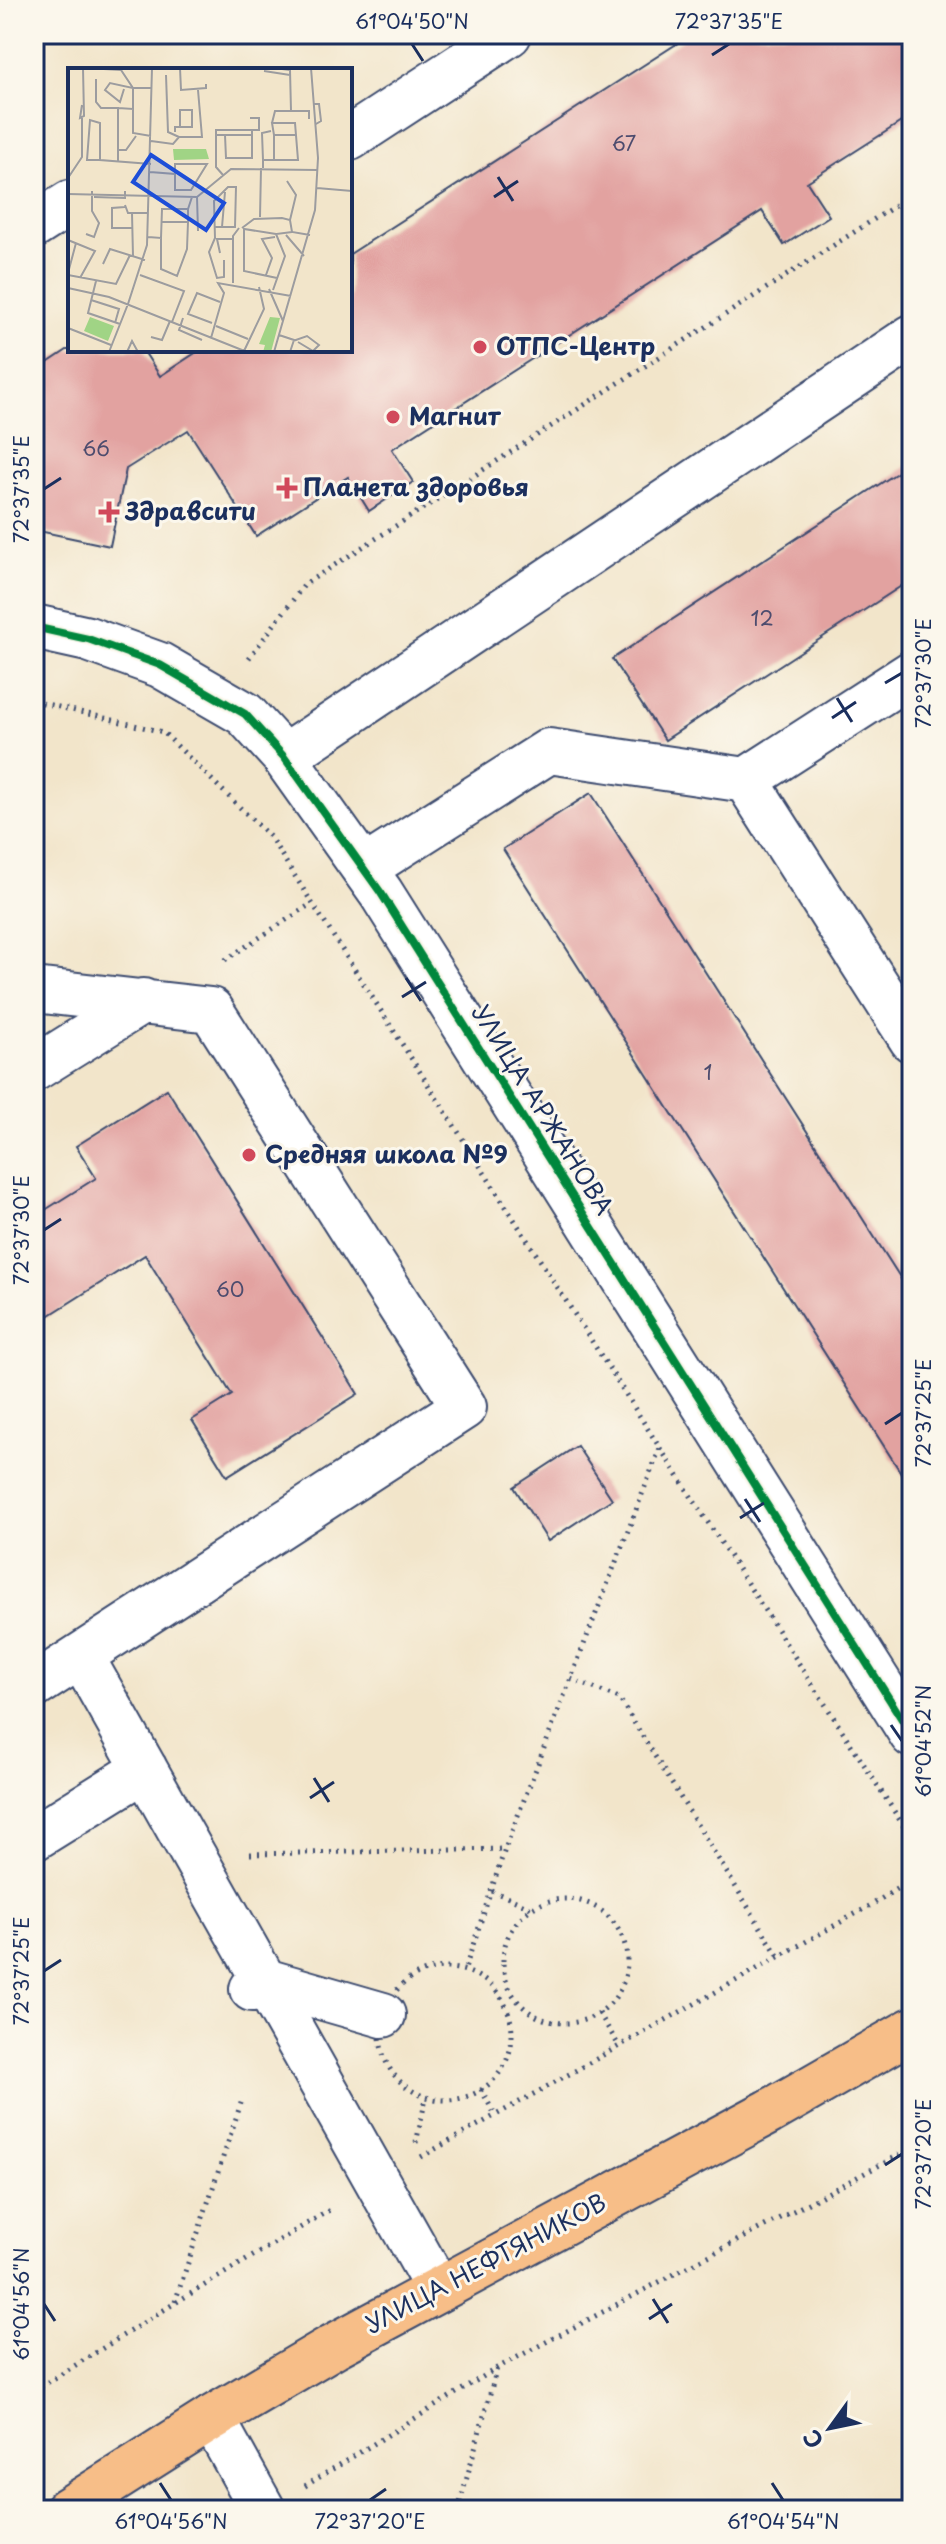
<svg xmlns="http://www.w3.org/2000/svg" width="946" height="2544" viewBox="0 0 946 2544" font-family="'Playpen Sans',sans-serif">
	<rect width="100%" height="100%" fill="#fbf7ec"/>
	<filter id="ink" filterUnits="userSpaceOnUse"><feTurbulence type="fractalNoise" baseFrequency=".0125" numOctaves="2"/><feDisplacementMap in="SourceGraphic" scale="16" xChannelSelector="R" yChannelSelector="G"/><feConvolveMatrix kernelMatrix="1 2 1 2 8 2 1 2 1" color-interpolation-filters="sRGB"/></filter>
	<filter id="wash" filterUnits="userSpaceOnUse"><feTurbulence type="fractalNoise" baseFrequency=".006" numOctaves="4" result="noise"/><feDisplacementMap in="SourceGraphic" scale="32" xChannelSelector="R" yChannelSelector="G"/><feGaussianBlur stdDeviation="1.8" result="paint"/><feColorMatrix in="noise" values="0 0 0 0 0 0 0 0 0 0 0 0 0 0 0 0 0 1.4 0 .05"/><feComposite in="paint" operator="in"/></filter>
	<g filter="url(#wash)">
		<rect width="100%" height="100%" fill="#f2e5ca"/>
		<g id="blocks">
			<!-- building -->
			<path fill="#e2a2a0" d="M692 34H912V115L807 182 829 216 784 245 762 211 392 449 413 482 369 511 348 477 256 536 188 430 126 469 110 546 34 530V372L67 350H143L160 376 200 350H350V254Z
				M912 463V579L665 740 612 659Z
				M591 793 912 1296V1490L503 849Z
				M167 1089 358 1394 227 1476 192 1420 232 1395 145 1255 34 1325V1217L96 1178 76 1146Z
				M577 1446 612 1499 548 1541 514 1487Z"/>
		</g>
	</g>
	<g filter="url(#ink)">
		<use href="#blocks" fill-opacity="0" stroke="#3b4a6e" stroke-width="2"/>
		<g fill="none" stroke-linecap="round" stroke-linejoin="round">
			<!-- minor casing -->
			<g stroke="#3b4a6e" stroke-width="48">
				<path id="minor" d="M350 138 509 34
					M34 226 70 203
					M34 627 88 639 160 665 245 714 284 757 381 893 912 1735
					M284 757 912 337
					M746 780 912 673
					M365 868 549 751 746 780 912 1040
					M34 990 211 1010 464 1407 34 1686
					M34 1069 143 1001
					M81 1656 438 2289
					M34 1838 145 1769
					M252 1989 265 1981 383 2015
					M212 2418 263 2510"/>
			</g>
			<!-- major casing -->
			<g stroke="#3b4a6e" stroke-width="48">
				<path id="major" d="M67 2510 212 2418 334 2346 769 2112 912 2030"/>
			</g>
			<!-- path -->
			<path stroke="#3b4a6e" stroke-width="5" stroke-dasharray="2 6" stroke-linecap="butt" d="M249 658 305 584 912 195
				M34 701 163 732 270 837 660 1448 505 1849 465 1969
				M225 960 308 906
				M660 1448 912 1839
				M571 1679 619 1698 779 1957
				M250 1854 505 1849
				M492 1891 532 1908
				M503 1961a62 62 0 1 1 124 0a62 62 0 1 1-124 0Z
				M380 2034a66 66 0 1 1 132 0a66 66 0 1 1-132 0Z
				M599 2013 619 2046
				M481 2089 495 2115
				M416 2143 426 2098
				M421 2157 873 1904 912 1879
				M175 2302 242 2100
				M34 2391 175 2303 333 2208
				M305 2486 497 2368 912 2148
				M458 2510 497 2368"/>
			<!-- minor -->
			<use href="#minor" stroke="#fff" stroke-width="44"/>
			<!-- major -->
			<use href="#major" stroke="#f7be88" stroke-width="44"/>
			<!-- cycleway casing -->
			<g stroke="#fbf7ec" stroke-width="13">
				<path id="cycleway" d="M34 627 88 639 160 665 245 714 284 757 381 893 912 1735"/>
			</g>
			<!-- cycleway -->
			<use href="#cycleway" stroke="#00873e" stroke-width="8"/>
		</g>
	</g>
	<!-- ticks -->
	<path fill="none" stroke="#1b2f5e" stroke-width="3" d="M412 44 423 61M712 55 729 44M498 177 513 201M494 197 518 181M44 489 61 478M885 683 902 673M837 698 852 722M832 718 856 702M406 978 421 1001M402 997 426 982M44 1230 61 1219M885 1424 902 1413M745 1499 760 1522M740 1518 764 1503M891 1725 902 1741M314 1778 329 1802M310 1798 334 1782M44 1971 61 1960M885 2165 902 2154M653 2299 668 2323M44 2304 55 2321M649 2319 672 2304M160 2483 171 2500M772 2483 783 2500M370 2500 386 2489"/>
	<!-- markers -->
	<g fill="#d1495b" stroke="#fbf7ec" stroke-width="3">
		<circle cx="480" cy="347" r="8"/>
		<circle cx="393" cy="417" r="8"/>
		<path d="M283 476h8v8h8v8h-8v8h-8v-8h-8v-8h8z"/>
		<path d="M105 500h8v8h8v8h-8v8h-8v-8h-8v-8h8z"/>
		<circle cx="249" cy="1155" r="8"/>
	</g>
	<g text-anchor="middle" stroke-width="6" stroke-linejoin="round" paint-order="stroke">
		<!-- number labels -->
		<g font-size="20" fill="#4d4c6e">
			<text x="624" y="151">67</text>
			<text x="96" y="456">66</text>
			<text x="762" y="626">12</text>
			<text x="708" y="1080">1</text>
			<text x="230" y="1297">60</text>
		</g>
		<!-- poi labels -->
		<g font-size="24" font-weight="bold" fill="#1b2f5e" stroke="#fbf7ec" text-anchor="start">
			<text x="496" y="355">ОТПС-Центр</text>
			<text x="409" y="425">Магнит</text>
			<text x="303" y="496">Планета здоровья</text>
			<text x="125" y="520">Здравсити</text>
			<text x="265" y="1163">Средняя школа №9</text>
		</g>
		<!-- street labels -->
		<g font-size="24" fill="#1b2f5e" stroke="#fbf7ec">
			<text transform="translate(542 1110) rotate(58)" y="8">УЛИЦА АРЖАНОВА</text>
			<text transform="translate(486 2264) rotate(-28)" y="8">УЛИЦА НЕФТЯНИКОВ</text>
		</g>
	</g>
	<!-- overview -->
	<g transform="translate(68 68)">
		<rect width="284" height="284" fill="#f2e5ca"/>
		<path d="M22 249 46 258 40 273 16 263ZM202 249 212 250 203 284H195L197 277 191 276Z" fill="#a0d485"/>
		<path d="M105 81H138L141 91 106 92Z" fill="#a0d485"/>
		<path fill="none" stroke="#9c9c9f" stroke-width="2" d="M18 0 53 2 65 20H83M112 0 113 22 138 20V16M206 0 222 2 223 43M196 3 222 7M98 7 100 64 111 69M28 11V34L33 40H50V93M246 36H251L253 53 248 56M14 37 12 50 16 48 15 0M50 40 65 41V20L42 15 37 22 52 34 56 21M65 41V65L83 68M204 55 207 43H241V51M107 64V59H124V42H112V59M148 67H157L158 90H184V62M157 67H184M206 67V92M83 73 105 76 111 69H134L130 22M50 82H58L68 68M32 92H19L22 52 32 55V92L83 96M195 92 194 65 203 63M195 100V92H230L227 55H204L206 67H227M82 104 107 106V122H123L139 96H107V106M155 107 148 99V62H191V50H182M0 110 14 89V50M219 113 228 127 222 152M249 120 284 123M0 126 129 129 163 101 250 102M26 129 57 130V123M129 129 130 163M57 137 60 145H80M57 139 44 140V160H64M64 145 65 188M192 149 193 100M94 154H120V141M147 159H167L168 119H160L146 133 147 170 141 184 149 210 156 209V192M154 159 157 124M174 160 186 151 214 150 222 152 224 164 242 167M18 166 26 169 31 155 24 143V123M208 166 176 161V203L209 210M218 167 236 188M80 169 93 170 94 141H120L124 129M93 170V201L109 208 119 181 120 154M0 172 27 183 12 210M152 185 149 171H165M35 196 42 181 77 192M0 205 8 175M0 207 48 216 62 187M72 207 116 223 104 254M198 207 204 190 194 171 207 169M28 213 20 245 52 256M165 215V168L171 160M0 220 41 229 179 284M201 221 215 253M205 222 217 188 208 166 224 164M23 232 51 241 47 255M60 236 79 177 84 0M115 250 111 262 134 272M144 255 120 246 129 225 152 234M148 258 180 271M0 260 43 277M211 267 226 272 222 284M83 269 94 272 102 253M143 270 156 225 150 215 223 228M225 273 239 268 251 277 245 283 230 274M176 283 196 241 191 219M41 284 60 236M59 284 64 273 70 284M206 284 247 142 250 90 243 0"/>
		<path fill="#1d4ed8" fill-opacity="0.15" stroke="#1d4ed8" stroke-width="4" d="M83 87 156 135 138 162 65 114Z"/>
		<rect width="284" height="284" fill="none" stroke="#1b2f5e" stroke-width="4"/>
	</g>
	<!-- margin -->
	<rect width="946" height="2544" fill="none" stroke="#fbf7ec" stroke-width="88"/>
	<!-- north arrow -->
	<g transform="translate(830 2428) rotate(237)" stroke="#fbf7ec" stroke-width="6" paint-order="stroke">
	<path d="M0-6L14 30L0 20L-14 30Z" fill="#1b2f5e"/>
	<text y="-12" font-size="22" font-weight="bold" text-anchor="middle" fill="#1b2f5e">С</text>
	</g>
	<rect x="44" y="44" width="858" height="2456" fill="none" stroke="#1b2f5e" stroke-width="3"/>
	<g font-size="20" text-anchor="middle" fill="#1b2f5e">
		<text x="412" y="29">61°04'50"N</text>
		<text x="729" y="29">72°37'35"E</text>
		<text transform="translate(22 489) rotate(-90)" y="7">72°37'35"E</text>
		<text transform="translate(924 673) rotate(-90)" y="7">72°37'30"E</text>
		<text transform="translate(22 1230) rotate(-90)" y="7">72°37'30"E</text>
		<text transform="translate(924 1413) rotate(-90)" y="7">72°37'25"E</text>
		<text transform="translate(924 1741) rotate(-90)" y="7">61°04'52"N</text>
		<text transform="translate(22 1971) rotate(-90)" y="7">72°37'25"E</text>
		<text transform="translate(924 2154) rotate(-90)" y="7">72°37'20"E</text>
		<text transform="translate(22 2304) rotate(-90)" y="7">61°04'56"N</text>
		<text x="171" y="2529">61°04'56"N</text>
		<text x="370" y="2529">72°37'20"E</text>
		<text x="783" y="2529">61°04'54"N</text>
	</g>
</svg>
